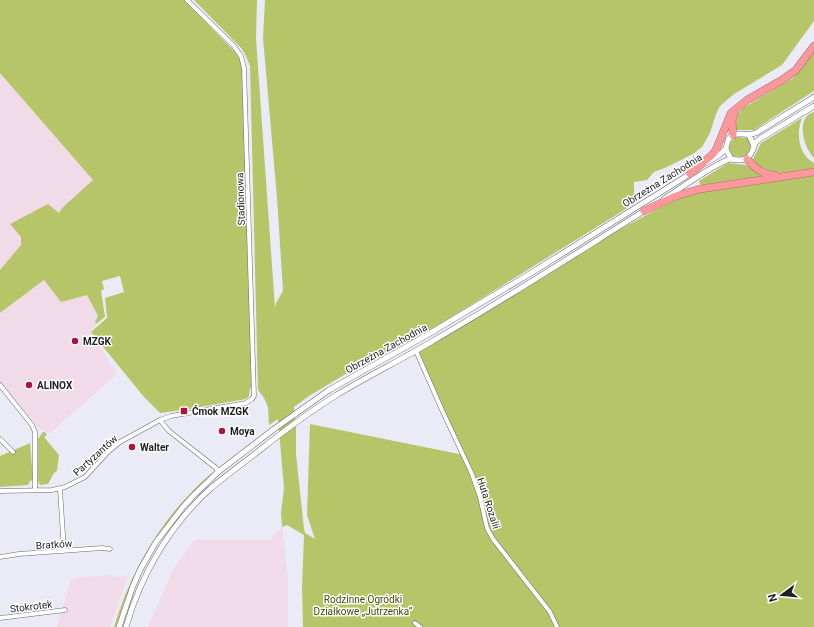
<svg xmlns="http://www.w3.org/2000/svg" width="814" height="627" viewBox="0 0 814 627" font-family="Roboto,sans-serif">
	<rect width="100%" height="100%" fill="#ebeaf7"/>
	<!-- industrial -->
	<path fill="#f1dbe8" d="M0 73 93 180 62 208 59 213 10 223 21 237V245L0 270Z
		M44 280 87 294 98 316 95 322 96 324 91 332 92 334 117 374 49 434 37 426 0 384V313Z
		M282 527 288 577V627H148L174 568 195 540H270Z
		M114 575 116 577 129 575 118 603 110 627H57L60 615 71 580 81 577Z"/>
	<!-- green -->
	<path fill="#b6c568" d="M0 0H184L236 53 241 62 242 69 252 388H250L249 396 246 399 189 409 160 413 144 397 91 332 107 318 105 298 124 292 120 276 102 281 104 289 101 291 105 317 96 324 95 322 98 316 87 295 61 302 44 280 0 313V270L21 245V237L10 224 48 204 59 213 62 208 93 180 0 73Z
		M194 0H257L256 39 275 308 276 303 283 291 277 198 263 38 265 0H814V21L782 65 734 94 720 106 716 114 710 133 702 147 693 154 667 167 654 172 647 180 634 182C634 191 635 200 629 207L440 324 405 344 349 372 309 396 294 407 296 426V454L304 529 305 533 315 539 307 515 310 424 464 455 419 352 522 291 617 231 663 206 692 193 814 175V627H423L417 621 422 627H303L302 588 304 535 287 525 282 527 281 513 284 488 278 419 269 425 268 407 264 398 258 390 250 66 245 54 241 48Z
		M814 51V91L754 130H736C734 121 738 114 743 108L793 78Z
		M814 112V158C805 149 797 125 808 115 810 113 812 113 814 112Z
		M802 118C796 134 798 154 814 163V168C800 170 782 176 768 172 763 170 757 165 752 161L761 143Z
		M737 137 749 138 751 144 749 153 742 157 731 156 729 148 731 141Z
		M728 163 746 165 769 177 722 182 702 185 700 184 699 181Z
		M43 432H45L47 435 44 437 59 455 57 471 54 473 48 484 40 485 38 481V439Z
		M30 443 33 480 30 481 28 485 0 487V456Z
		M213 472 180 507 153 543 134 578 123 605 116 627H114C132 567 165 512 213 472Z"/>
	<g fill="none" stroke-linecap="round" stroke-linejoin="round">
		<!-- minor casing -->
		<g stroke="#676671" stroke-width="5">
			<path id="minor" d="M416 351 442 410 472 474 480 497 487 528 493 539 550 612 557 627
				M0 385 32 425 35 432V490
				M160 420 169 431 216 468 218 472
				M0 439 13 452
				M60 489 64 551
				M0 491 52 490 65 487 85 477 109 451 120 442 160 420 171 416 246 403 252 399 254 396 244 68 241 56 233 45 187 0
				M0 557 19 554 102 548 110 549
				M0 618 65 610
				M415 623 420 627"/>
		</g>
		<!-- tertiary casing -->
		<g stroke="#676671" stroke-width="6">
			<path id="tertiary" d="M749 135 754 146C751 159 743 162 731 159L726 149C729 125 742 138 756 133L814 97
				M754 146 756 142 761 138 814 106
				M706 163 719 155 726 149
				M664 199C678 190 718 161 731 159
				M119 627 133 586 140 570 156 542 183 507 195 494 218 472 274 429 329 390 427 335 531 273 693 172
				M126 627C141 574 170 525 211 488 227 475 243 463 260 450 284 431 309 412 335 396 366 377 399 361 431 342 504 300 575 254 647 209"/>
		</g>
		<!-- motorway casing -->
		<g stroke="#ae6d71" stroke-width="8">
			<path id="motorway" d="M733 135 732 120 735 112
				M747 159C755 168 763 175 775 175
				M690 174 712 155 716 150 731 113 747 100 782 80 796 70 814 46
				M644 211 676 196 700 189 814 172"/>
		</g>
		<!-- minor -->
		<use href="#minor" stroke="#fff" stroke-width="4"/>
		<!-- tertiary -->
		<use href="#tertiary" stroke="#fff" stroke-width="5"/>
		<!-- motorway -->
		<use href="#motorway" stroke="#fb989b" stroke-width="7"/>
	</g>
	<!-- markers -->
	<g fill="#aa153f" stroke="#fff" stroke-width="1.5">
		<circle cx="75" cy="341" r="4"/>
		<circle cx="29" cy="385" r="4"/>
		<rect x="180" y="407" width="8" height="8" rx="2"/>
		<circle cx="222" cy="431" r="4"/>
		<circle cx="132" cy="447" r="4"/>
	</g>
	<g text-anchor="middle" stroke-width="3" stroke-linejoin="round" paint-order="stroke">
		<!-- street labels -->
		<g font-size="10" fill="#1f1e23" stroke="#fff">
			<text transform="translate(662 180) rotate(-32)" y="4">Obrzeżna Zachodnia</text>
			<text transform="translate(240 199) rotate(-92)" y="4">Stadionowa</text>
			<text transform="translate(386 348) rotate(-29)" y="4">Obrzeżna Zachodnia</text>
			<text transform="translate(95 455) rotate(-42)" y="4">Partyzantów</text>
			<text transform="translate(489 503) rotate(72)" y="4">Huta Rozalii</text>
			<text transform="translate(54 544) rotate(-4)" y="4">Bratków</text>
			<text transform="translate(31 606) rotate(-7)" y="4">Stokrotek</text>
		</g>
		<!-- poi labels -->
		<g font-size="10" font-weight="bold" fill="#1f1e23" stroke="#fff" text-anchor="start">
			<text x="83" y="345">MZGK</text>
			<text x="37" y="389">ALINOX</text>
			<text x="192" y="415">Ćmok MZGK</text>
			<text x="230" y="435">Moya</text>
			<text x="140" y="451">Walter</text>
		</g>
		<!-- park labels -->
		<g font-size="10" fill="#444b01" stroke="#fff">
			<text x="363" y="603">Rodzinne Ogródki<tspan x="363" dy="12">Działkowe „Jutrzenka”</tspan></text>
		</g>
	</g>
	<!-- north arrow -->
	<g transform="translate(782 595) rotate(254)" stroke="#ffffff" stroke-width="3" paint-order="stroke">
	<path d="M0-3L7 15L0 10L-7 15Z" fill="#1f1e23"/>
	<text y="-6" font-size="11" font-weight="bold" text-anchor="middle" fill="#1f1e23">N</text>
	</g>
</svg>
